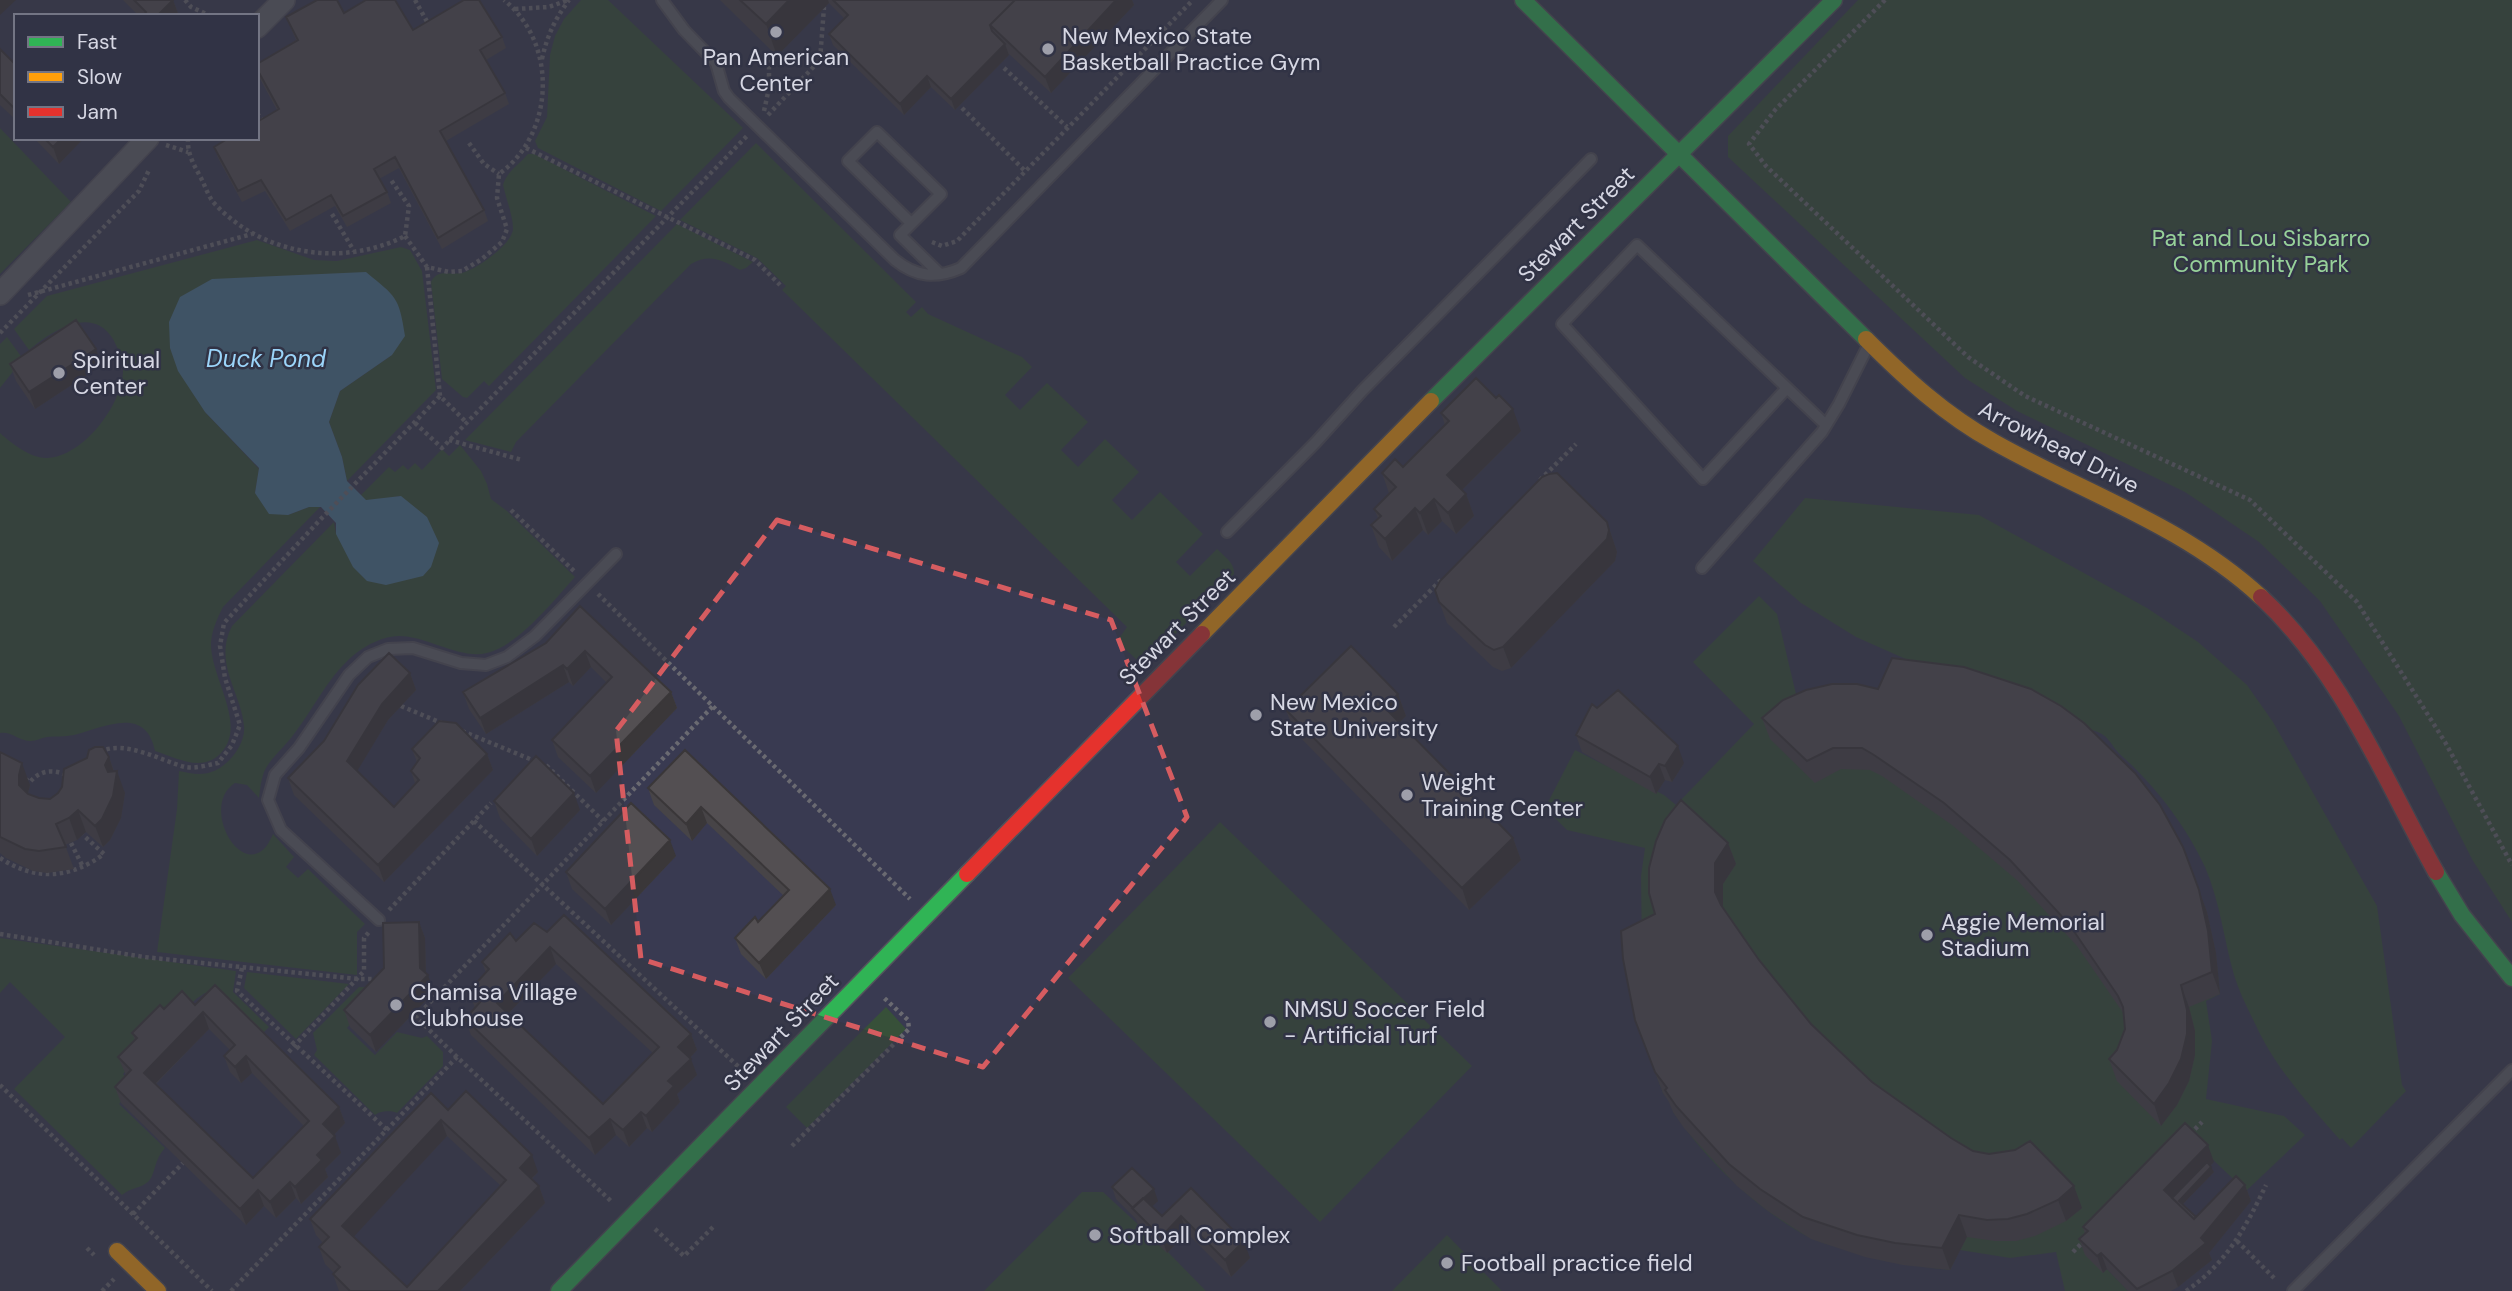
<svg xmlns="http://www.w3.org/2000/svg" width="2512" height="1291" viewBox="0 0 2512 1291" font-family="'DM Sans',sans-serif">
	<rect width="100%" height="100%" fill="#363641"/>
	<!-- built -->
	<path fill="#393a51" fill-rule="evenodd" d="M0 0H2512V1291H0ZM16 16H257V138H16Z"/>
	<!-- green -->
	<path fill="#375039" d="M581 0H608L743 128 661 211 538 148 535 141 547 117 550 55 555 36 564 19Z
		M1858 0H2512V922L2473 861 2399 716 2320 601 2259 542 2185 492 2017 411 1965 378 1728 157V136Z
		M0 128 71 202 0 274Z
		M756 143 916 302 906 312 911 317 922 307 928 314 1022 357 1032 367 1005 395 1020 410 1047 383 1088 422 1061 450 1078 467 1105 439 1139 472 1112 500 1132 520 1160 492 1203 534 1176 562 1190 576 1217 549C1225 557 1235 563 1234 574L1149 661 1145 663 1139 662 1117 641 1127 627 782 290 786 286 757 258 680 220Z
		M528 154H534L656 216 489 386 484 381 467 398 463 397 442 379 431 282C438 267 452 277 465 272 479 267 512 244 513 229 513 215 506 199 503 185 507 171 519 165 528 154Z
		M677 224 753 262 746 268 740 270C722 260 710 253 691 264L516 442 511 452 465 440Z
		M257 240 314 260 337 261 401 247 410 250 422 271 436 390 347 481 342 457 329 422 340 391 392 355 205 412 259 469 255 493 288 515 309 507H320L223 607C217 619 212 630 211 643 210 677 248 725 221 753 202 773 177 758 155 751 146 704 102 728 74 735 65 737 55 736 47 737 41 738 36 741 31 741 19 741 11 731 0 733V433C11 443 32 459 47 458 83 457 123 404 123 370 123 359 118 349 113 339 91 304 51 332 29 350L14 329 47 296Z
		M7 337 23 359 0 388V344Z
		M460 445 481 471 487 484 491 499 507 511 575 577C553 601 519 645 487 653 461 660 427 636 399 636 384 636 366 645 355 654 329 675 314 708 294 734 285 747 270 758 264 772 261 780 260 789 259 798L247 785 235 783C196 808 249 893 273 834L294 857 286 867 298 878 308 869 365 924 357 932V975L157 952 177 809 179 771C190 773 200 776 211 772 228 767 246 744 244 726 241 692 213 663 232 626L334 522 336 534 401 496 366 501 361 495 389 467 395 472 403 465 408 470 415 463 422 470 442 449 449 456Z
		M1805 498 1979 515 2147 608 2198 642 2247 685 2273 722 2377 906 2402 1085 2406 1091 2351 1148 2342 1138 2340 1140C2311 1107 2280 1073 2260 1034 2251 1015 2240 995 2234 975 2224 940 2220 902 2205 867 2186 826 2156 787 2123 757 2107 743 2112 734 2087 729L1917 664 1856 637 1801 603 1753 561Z
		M1759 596 1777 614 1796 694 1826 689 2168 827C2201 886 2214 926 2220 994L2206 1001 2212 1041 2206 1099 2284 1116 2305 1135 2246 1191 2192 1140 2103 1272 2107 1269 2128 1291H2065L2056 1252 2010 1258 1960 1250 1950 1270C1912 1266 1876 1260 1840 1248 1830 1245 1819 1242 1810 1238 1755 1208 1708 1162 1673 1112L1675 1109 1663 1093 1643 1041 1641 876 1645 848 1567 830 1545 808 1575 750 1664 795 1676 805 1754 724 1693 662Z
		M1220 822 1472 1066 1320 1222 1068 978Z
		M0 938 236 971 233 992 269 1027 259 1037 211 993H205L196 999 123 1074 135 1087 119 1104 165 1148C154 1160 156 1172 149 1181 142 1188 130 1188 122 1195L14 1089 65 1037 10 982 0 993Z
		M247 972 349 984 296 1039 244 988Z
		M359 987H381L347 1028 375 1055 397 1032 422 1038 427 1036 443 1052V1066L397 1113C392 1110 379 1111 375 1115L314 1055 317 1050 313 1033Z
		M886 1007 906 1029 807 1128 786 1107Z
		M1082 1192H1103L1167 1251 1206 1291H984Z
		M1447 1235 1502 1291H1392Z"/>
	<!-- water -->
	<path fill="#4b7590" d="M366 272C396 297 399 296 405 336L392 355 340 391 329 422 342 457 347 481 366 500 401 496 427 517 439 543 431 567 423 576 386 585 367 581 353 567 336 534V523L321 507H309L288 515 269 514 255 493 259 468 205 412 178 371 170 348 169 322 180 297 212 279Z"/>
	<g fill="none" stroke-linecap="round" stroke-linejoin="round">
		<!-- lane casing -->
		<g stroke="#53535c" stroke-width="14">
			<path id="lane" d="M662 0 684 30 716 63 724 91 729 98 895 260C916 277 936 279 961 268L1222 0
				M911 223 848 161 877 132 941 194 900 235 940 274
				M1787 388 1703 479 1562 324 1637 245 1826 425
				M1227 532 1316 442 1362 391 1591 159
				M1702 568 1822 432 1839 404 1869 344
				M379 920 281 830 268 800 275 775 299 748 349 675 368 657 388 649 413 648 461 663 486 665 507 657 535 636 616 554
				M2293 1291 2512 1070"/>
		</g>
		<!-- street casing -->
		<g stroke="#53535c" stroke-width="24">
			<path id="street" d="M257 27 284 0
				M0 294 148 138"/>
		</g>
		<!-- fast casing -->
		<g stroke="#53535c" stroke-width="19">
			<path id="fast" d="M1523 0 1866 339
				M1431 401 1834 0
				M2436 872 2462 915 2512 978
				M559 1291 967 874"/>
		</g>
		<!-- slow casing -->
		<g stroke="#53535c" stroke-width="19">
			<path id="slow" d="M1866 339C1905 378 1945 415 1994 442 2084 493 2183 525 2261 597
				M1202 634 1431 401
				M117 1251 158 1291"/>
		</g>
		<!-- jam casing -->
		<g stroke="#53535c" stroke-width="19">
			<path id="jam" d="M2261 597C2342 672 2383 777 2436 872
				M967 874 1202 634"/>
		</g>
		<!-- path -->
		<path stroke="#6a6a71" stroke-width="4.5" stroke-dasharray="3.5 3.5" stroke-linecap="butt" d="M185 0 191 7 211 16
			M415 0 430 27
			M1885 0 1775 110 1749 144 1766 166 1968 357 2025 396 2250 500 2357 602 2445 742 2512 865
			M515 9 549 7 568 0
			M542 59C547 36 555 19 569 0
			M1004 68 1067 127
			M962 108 1025 171
			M764 111 769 88V60
			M257 113 265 124
			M768 115 820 60 824 7
			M188 138C187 154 194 165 201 178 205 186 208 195 213 202 261 255 342 268 405 236L409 206 391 180
			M469 143 484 164 499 174
			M166 145 188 152
			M526 148 755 260 780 285
			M332 214 354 251
			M405 236 427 267 449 272 462 271 482 259 502 242 507 229 497 198 499 174C555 134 558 43 504 0
			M932 242 942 246 957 241 1193 0
			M427 267 440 396
			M28 295 252 234
			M0 333 139 191 149 170
			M415 423 442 448 747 136
			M449 440 522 460
			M1540 480 1576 444
			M511 510 576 573
			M598 594 910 899
			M1394 627 1443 578
			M401 706 444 724
			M462 731 547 766 603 821
			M100 752C124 739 162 761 185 767 195 769 208 765 218 763L232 745 240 725 225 678 220 646 224 623 318 522 440 396 467 423
			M25 779 30 782C40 770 53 769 66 775
			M474 821 742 1070
			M71 843 83 867
			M0 858C35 881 70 879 104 854L83 835
			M389 910 491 803
			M0 934 144 957 358 979H378
			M242 968 237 991 387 1130
			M284 1057 364 971V938L369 932
			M457 1057 416 1017 713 706
			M0 1085 212 1291
			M2190 1134 2202 1122
			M792 1146 909 1029 908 1020 882 996
			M133 1214 183 1163
			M655 1229 684 1256 714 1226
			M2237 1241 2274 1278
			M87 1248 94 1255
			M2073 1252 2083 1242
			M102 1291 114 1279
			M231 1291 457 1057 612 1202
			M2186 1291C2226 1264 2246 1227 2266 1185"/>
		<!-- lane -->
		<use href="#lane" stroke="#63646c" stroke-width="10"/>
		<!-- street -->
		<use href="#street" stroke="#63646c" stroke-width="21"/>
		<!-- fast -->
		<use href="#fast" stroke="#30b455" stroke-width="16"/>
		<!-- slow -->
		<use href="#slow" stroke="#ff9f0a" stroke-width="16"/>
		<!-- jam -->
		<use href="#jam" stroke="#e5322d" stroke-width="16"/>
	</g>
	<!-- wall -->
	<path fill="#474447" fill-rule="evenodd" d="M123 0H173L179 16H139Z
		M720 0H1132L1134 5 1051 93 1009 54V55L955 110 931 87 904 115 833 45 829 34 844 18 829 3 777 56Z
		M344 13 413 30 502 37 506 48 486 60 505 93 509 104 446 141 484 210 488 221 442 249 399 168 379 179 387 192 391 203 347 227 335 206 290 231 265 191 242 202 218 158 214 147 277 110 259 77 257 71V64L296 40 286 17Z
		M0 49 16 65V120L0 105Z
		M34 138H84L59 164Z
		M10 364 102 365 35 409 16 381Z
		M1441 413 1521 431 1462 490 1466 494 1474 516 1456 534 1442 521 1428 535 1423 530 1392 561 1379 547 1371 525 1378 518 1374 509 1389 493 1382 473 1403 467 1445 425Z
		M1607 522 1617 552 1615 561 1511 668 1502 671 1493 667 1447 623 1435 590Z
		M580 606 671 692 677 708 596 793 558 757 552 740 607 683 591 667 573 686 569 682 486 734 469 709 463 692 546 643Z
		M410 673 416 690 388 720 357 771 394 807 415 783 411 771 417 762 412 749 487 754 493 770 384 882 294 795 288 778Z
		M1398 694 1406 716 1399 723 1513 838 1521 860 1469 910 1294 731 1286 710Z
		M1597 708 1684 763 1672 782 1665 780 1656 794 1582 752 1576 735Z
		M1762 718 2183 847 2207 912 2216 953 2220 994 2189 1007 2195 1031V1055L2189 1081 2177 1105 2161 1126 2117 1081 2109 1059 2117 1050 2125 1029 2124 1014 2077 946 2018 881 1952 825 1882 776 1870 770 1841 769 1815 783 1770 739Z
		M685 750 836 905 766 979 741 954 735 938 758 922 784 896 707 823 692 841 654 805 648 788Z
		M0 752 30 785 28 794 39 798 50 799 109 757 114 771 125 793 121 818 110 840 103 847 86 832 77 840 65 845 74 869 47 873 33 871 6 858 0 853Z
		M494 801 580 810 537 856 500 818Z
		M1728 843 1736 864 1723 884V908L1759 960 1811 1024 1872 1082 1951 1138 1973 1151 2082 1208 2066 1221 2035 1236 2016 1241H1995L1967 1237 1950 1270 1903 1265 1865 1257 1811 1239 1768 1211 1737 1186 1684 1128 1673 1112 1669 1102 1663 1093 1643 1041 1655 914Z
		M676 856 611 925 572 889 566 872Z
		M419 922 425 938 426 973 434 992 376 1052 350 1027 344 1010 384 968Z
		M534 923 691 1034 697 1050 690 1058 697 1075 677 1094 680 1102 652 1132 647 1128 629 1147 616 1135 595 1155 471 1035 465 1019 475 1008 469 991 486 973 482 962 516 941ZM556 964 653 1053 603 1104 508 1014Z
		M195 1005 339 1107 345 1123 334 1135 341 1153 325 1169 328 1177 301 1204 296 1198 276 1218 264 1206 246 1225 121 1103 115 1087 126 1075 118 1057 135 1040 132 1033 164 1009ZM209 1029 230 1050 224 1056 230 1072 241 1083 252 1073 304 1126 253 1178 156 1084Z
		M448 1110 538 1172 532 1179 539 1186 545 1203 460 1291H339L333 1274 334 1273 325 1264 319 1247 323 1243 316 1235 310 1219ZM447 1136 501 1186 407 1287 353 1237Z
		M2214 1162 2210 1166 2214 1172 2183 1204 2196 1217 2245 1185 2251 1201 2209 1253 2212 1260 2178 1287 2171 1291H2128L2107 1269 2103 1273 2085 1255 2079 1239 2085 1234 2083 1227Z
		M1112 1187 1158 1201 1152 1206 1162 1216 1191 1188 1250 1258 1231 1277 1187 1233 1167 1253 1138 1225 1136 1219 1116 1199Z"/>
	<!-- shaded-wall -->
	<path fill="#3a3739" d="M0 0H16L0 15Z
		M173 0 179 16H157Z
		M789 0H828L829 3 777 56 766 24Z
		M1116 0H1132L1134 5 1051 93 1045 77Z
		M1005 44 1009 55 955 110 951 99Z
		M927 76 931 87 904 115 900 104Z
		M62 138H84L59 164 53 147Z
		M96 349 102 365 35 409 29 392Z
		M1513 409 1521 431 1455 497 1447 475Z
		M1466 494 1474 516 1456 534 1448 513Z
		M1434 499 1442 521 1428 535 1420 513Z
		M1415 508 1423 530 1392 561 1385 539Z
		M1607 522 1617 552 1615 561 1511 668 1503 647Z
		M585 651 591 667 573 686 567 669Z
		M563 665 569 682 486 734 480 718Z
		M410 673 416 690 388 720 353 778 347 761 382 704Z
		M671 692 677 708 596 793 590 776Z
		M1398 694 1406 716 1393 729 1385 708Z
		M1678 746 1684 763 1672 782 1665 766Z
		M487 754 493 770 384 882 378 865Z
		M109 757 116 778 117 771 125 793 121 818 110 840 103 847 95 826 113 787 105 765Z
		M22 763 30 785 27 797 19 785V775Z
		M1659 764 1665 780 1656 794 1650 777Z
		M574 793 580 810 537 856 531 839Z
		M701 807 707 823 692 841 686 824Z
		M78 810 86 832 77 840 69 818Z
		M1513 838 1521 860 1469 910 1462 888Z
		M670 840 676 856 611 925 605 909Z
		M1728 843 1736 864 1723 884V914L1715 892V863Z
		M830 889 836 905 766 979 759 963Z
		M2199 890 2207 912 2216 953 2220 994 2212 972Z
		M419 922 425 938 426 977 428 975 434 992 376 1052 370 1035 420 968Z
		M550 947 556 964 503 1019 497 1003Z
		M2181 985 2189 1007 2195 1031V1055L2189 1081 2177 1105 2161 1126 2154 1104Z
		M203 1012 209 1029 150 1089 144 1073Z
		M691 1034 697 1050 684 1064 678 1047Z
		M246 1056 252 1073 241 1083 235 1067Z
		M691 1059 697 1075 677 1094 680 1102 652 1132 646 1116 668 1081Z
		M339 1107 345 1123 329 1140 323 1124Z
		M641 1112 647 1128 629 1147 623 1130Z
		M610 1119 616 1135 595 1155 589 1138Z
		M441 1120 447 1136 348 1243 342 1226Z
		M335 1136 341 1153 325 1169 328 1177 301 1204 295 1187 317 1155Z
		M2208 1145 2214 1162 2172 1205 2164 1190Z
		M532 1155 538 1172 526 1184 520 1168Z
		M2211 1167 2214 1172 2181 1206 2179 1201Z
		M290 1182 296 1198 276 1218 270 1202Z
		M2245 1185 2251 1201 2209 1253 2212 1260 2178 1287 2172 1271 2201 1238Z
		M539 1186 545 1203 460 1291H438Z
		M2074 1186 2082 1208 2066 1221 2058 1200Z
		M1154 1189 1158 1201 1141 1217 1134 1209Z
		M258 1190 264 1206 246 1225 240 1209Z
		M1959 1215 1967 1237 1950 1270 1942 1248Z
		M1181 1216 1187 1233 1167 1253 1161 1237Z
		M1244 1241 1250 1258 1231 1277 1225 1260Z
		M2101 1253 2107 1269 2103 1273 2097 1256Z"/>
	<!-- building -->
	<path fill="#534f52" stroke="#3a3739" stroke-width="2" fill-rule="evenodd" d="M134 0H173L157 16H143L146 12Z
		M317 0H337L344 13 366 0H395L413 30 464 0H479L502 37 480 50 505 93 440 131 484 210 438 238 395 157 374 169 387 192 343 216 331 195 286 220 261 180 238 191 214 147 229 138H257V122L279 109 257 69V64L298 40 286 17Z
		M740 0H789L766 24Z
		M833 0H1015L990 25 992 31 1005 44 951 99 927 76 900 104 829 34 848 15Z
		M1015 0H1116L1045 77 990 25Z
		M0 49 16 65V110L0 94Z
		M44 138H62L53 147Z
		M76 320 96 349 29 392 10 364Z
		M1476 378 1496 398 1499 395 1513 409 1447 475 1466 494 1448 513 1434 499 1420 513 1415 508 1385 539 1371 525 1381 516 1374 509 1396 487 1382 473 1395 459 1403 467 1449 421 1441 413Z
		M1557 473 1607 522 1609 530 1607 539 1503 647 1494 650 1485 645 1439 602 1435 590 1440 581 1542 477 1549 474Z
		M580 606 671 692 590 776 552 740 612 677 585 651 567 669 563 665 480 718 463 692 546 643Z
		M1351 646 1398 694 1385 708 1513 838 1462 888 1286 710Z
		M389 653 410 673 382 704 347 761 394 807 419 780 411 771 420 758 412 749 439 721 456 723 487 754 378 865 288 778 324 741 358 685Z
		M1892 658 1964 667 2031 689 2061 706 2084 723 2135 773 2160 805 2183 847 2199 890 2208 931 2212 972 2181 985 2187 1010V1034L2181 1059 2169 1083 2154 1104 2109 1059 2117 1050 2125 1029 2123 1007 2118 996 2069 924 2010 860 1944 803 1874 755 1862 748H1833L1807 761 1762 718 1783 700 1806 690 1832 684H1857L1878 689Z
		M1618 690 1678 746 1665 766 1659 764 1650 777 1576 735 1592 704 1597 708Z
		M95 747H103L109 757 105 765 108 772 117 771 113 796 102 819 95 826 78 810 69 818 56 824 66 847 39 851 25 849 0 837V752L22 763 19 775V785L28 794 39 798 50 799 58 793 62 787 64 769 87 758 89 750Z
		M685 750 830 889 759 963 735 938 755 917 758 922 789 890 701 807 686 824 648 788Z
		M536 756 574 793 531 839 494 801Z
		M1681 800 1728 843 1715 863V892L1721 905 1759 960 1811 1024 1872 1082 1951 1138 1973 1151 1989 1154 2015 1150 2030 1141 2074 1186 2058 1200 2027 1214 2008 1219 1987 1220 1959 1215 1942 1248 1895 1243 1857 1235 1803 1217 1760 1189 1729 1164 1676 1106 1665 1090 1667 1088 1655 1072 1635 1020 1623 959 1621 931 1655 914 1649 893V868L1656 841 1665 820Z
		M631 803 670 840 605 909 566 872Z
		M564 915 691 1034 678 1047 691 1059 668 1081 674 1086 646 1116 641 1112 623 1130 610 1119 589 1138 465 1019 481 1001 469 991 489 969 482 962 510 933 516 941 534 923 547 932ZM550 947 659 1047 603 1104 497 1003Z
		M419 922 420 968 428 975 370 1035 344 1010 384 968 383 923Z
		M215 985 339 1107 323 1124 335 1136 317 1155 322 1160 295 1187 290 1182 270 1202 258 1190 240 1209 115 1087 131 1070 118 1057 137 1038 132 1033 160 1005 164 1009 182 991 195 1005ZM203 1012 235 1045 224 1056 235 1067 246 1056 309 1121 253 1178 144 1073Z
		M466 1091 532 1155 520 1168 539 1186 438 1291H350L333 1274 340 1267 319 1247 329 1237 310 1219 431 1093 448 1110ZM441 1120 506 1180 407 1287 342 1226Z
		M2185 1123 2208 1145 2164 1190 2194 1219 2236 1176 2245 1185 2201 1238 2206 1243 2172 1271 2137 1289 2101 1253 2097 1256 2079 1239 2088 1231 2083 1227Z
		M2207 1162 2211 1167 2179 1201 2196 1217 2194 1219 2172 1198Z
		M1132 1168 1154 1189 1133 1208 1112 1187Z
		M1191 1188 1244 1241 1225 1260 1181 1216 1161 1237 1132 1208 1143 1198 1162 1216Z"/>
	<!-- marked area -->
	<path d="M0 0H2512V1291H0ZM777 520 1111 620 1187 817 983 1067 641 959 616 731Z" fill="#363641" fill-opacity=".55" fill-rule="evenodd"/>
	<path fill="none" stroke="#d65c60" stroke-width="5" stroke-dasharray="14 9" stroke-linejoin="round" d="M777 520 1111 620 1187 817 983 1067 641 959 616 731Z"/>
	<!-- markers -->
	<g fill="#9e9faa" stroke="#313345" stroke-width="2.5">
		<circle cx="776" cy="32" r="7"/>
		<circle cx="1048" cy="49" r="7"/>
		<circle cx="59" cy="373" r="7"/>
		<circle cx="1256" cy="715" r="7"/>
		<circle cx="1407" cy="795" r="7"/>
		<circle cx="1927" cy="935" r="7"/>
		<circle cx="396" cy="1005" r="7"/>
		<circle cx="1270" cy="1022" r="7"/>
		<circle cx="1095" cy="1235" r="7"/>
		<circle cx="1447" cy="1263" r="7"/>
	</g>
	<g text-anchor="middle" stroke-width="5" stroke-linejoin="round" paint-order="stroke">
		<!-- poi labels -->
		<g font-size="23" fill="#d6d7e3" stroke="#313345" text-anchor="start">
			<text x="1062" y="44">New Mexico State<tspan x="1062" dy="26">Basketball Practice Gym</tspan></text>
			<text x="776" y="65" text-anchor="middle">Pan American<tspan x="776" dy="26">Center</tspan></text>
			<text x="73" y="368">Spiritual<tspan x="73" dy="26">Center</tspan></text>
			<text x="1270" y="710">New Mexico<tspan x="1270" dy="26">State University</tspan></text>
			<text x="1421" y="790">Weight<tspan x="1421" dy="26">Training Center</tspan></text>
			<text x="1941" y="930">Aggie Memorial<tspan x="1941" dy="26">Stadium</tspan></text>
			<text x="410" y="1000">Chamisa Village<tspan x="410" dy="26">Clubhouse</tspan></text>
			<text x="1284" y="1017">NMSU Soccer Field<tspan x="1284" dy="26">- Artificial Turf</tspan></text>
			<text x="1109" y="1243">Softball Complex</text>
			<text x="1461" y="1271">Football practice field</text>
		</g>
		<!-- street labels -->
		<g font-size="23" fill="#d6d7e3" stroke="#313345">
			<text transform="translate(1576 224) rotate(-45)" y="8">Stewart Street</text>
			<text transform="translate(2059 447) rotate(27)" y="8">Arrowhead Drive</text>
			<text transform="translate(1177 627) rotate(-45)" y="8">Stewart Street</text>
			<text transform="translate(781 1032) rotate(-46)" y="8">Stewart Street</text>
		</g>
		<!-- park labels -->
		<g font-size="23" fill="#97d199" stroke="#313345">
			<text x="2261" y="246">Pat and Lou Sisbarro<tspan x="2261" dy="26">Community Park</tspan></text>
		</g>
		<!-- water labels -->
		<g font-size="24" font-style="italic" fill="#9bd4f9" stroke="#313345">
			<text x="266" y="367">Duck Pond</text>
		</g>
	</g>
	<!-- legend -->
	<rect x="14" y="14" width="245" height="126" fill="#313345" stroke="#737584" stroke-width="2"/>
	<rect x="28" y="37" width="35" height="10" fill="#30b455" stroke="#737584" stroke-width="2"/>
	<text x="77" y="49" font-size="21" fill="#d6d7e3">Fast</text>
	<rect x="28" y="72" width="35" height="10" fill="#ff9f0a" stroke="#737584" stroke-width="2"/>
	<text x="77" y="84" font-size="21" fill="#d6d7e3">Slow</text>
	<rect x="28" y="107" width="35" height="10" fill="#e5322d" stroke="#737584" stroke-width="2"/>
	<text x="77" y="119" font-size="21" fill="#d6d7e3">Jam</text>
</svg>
